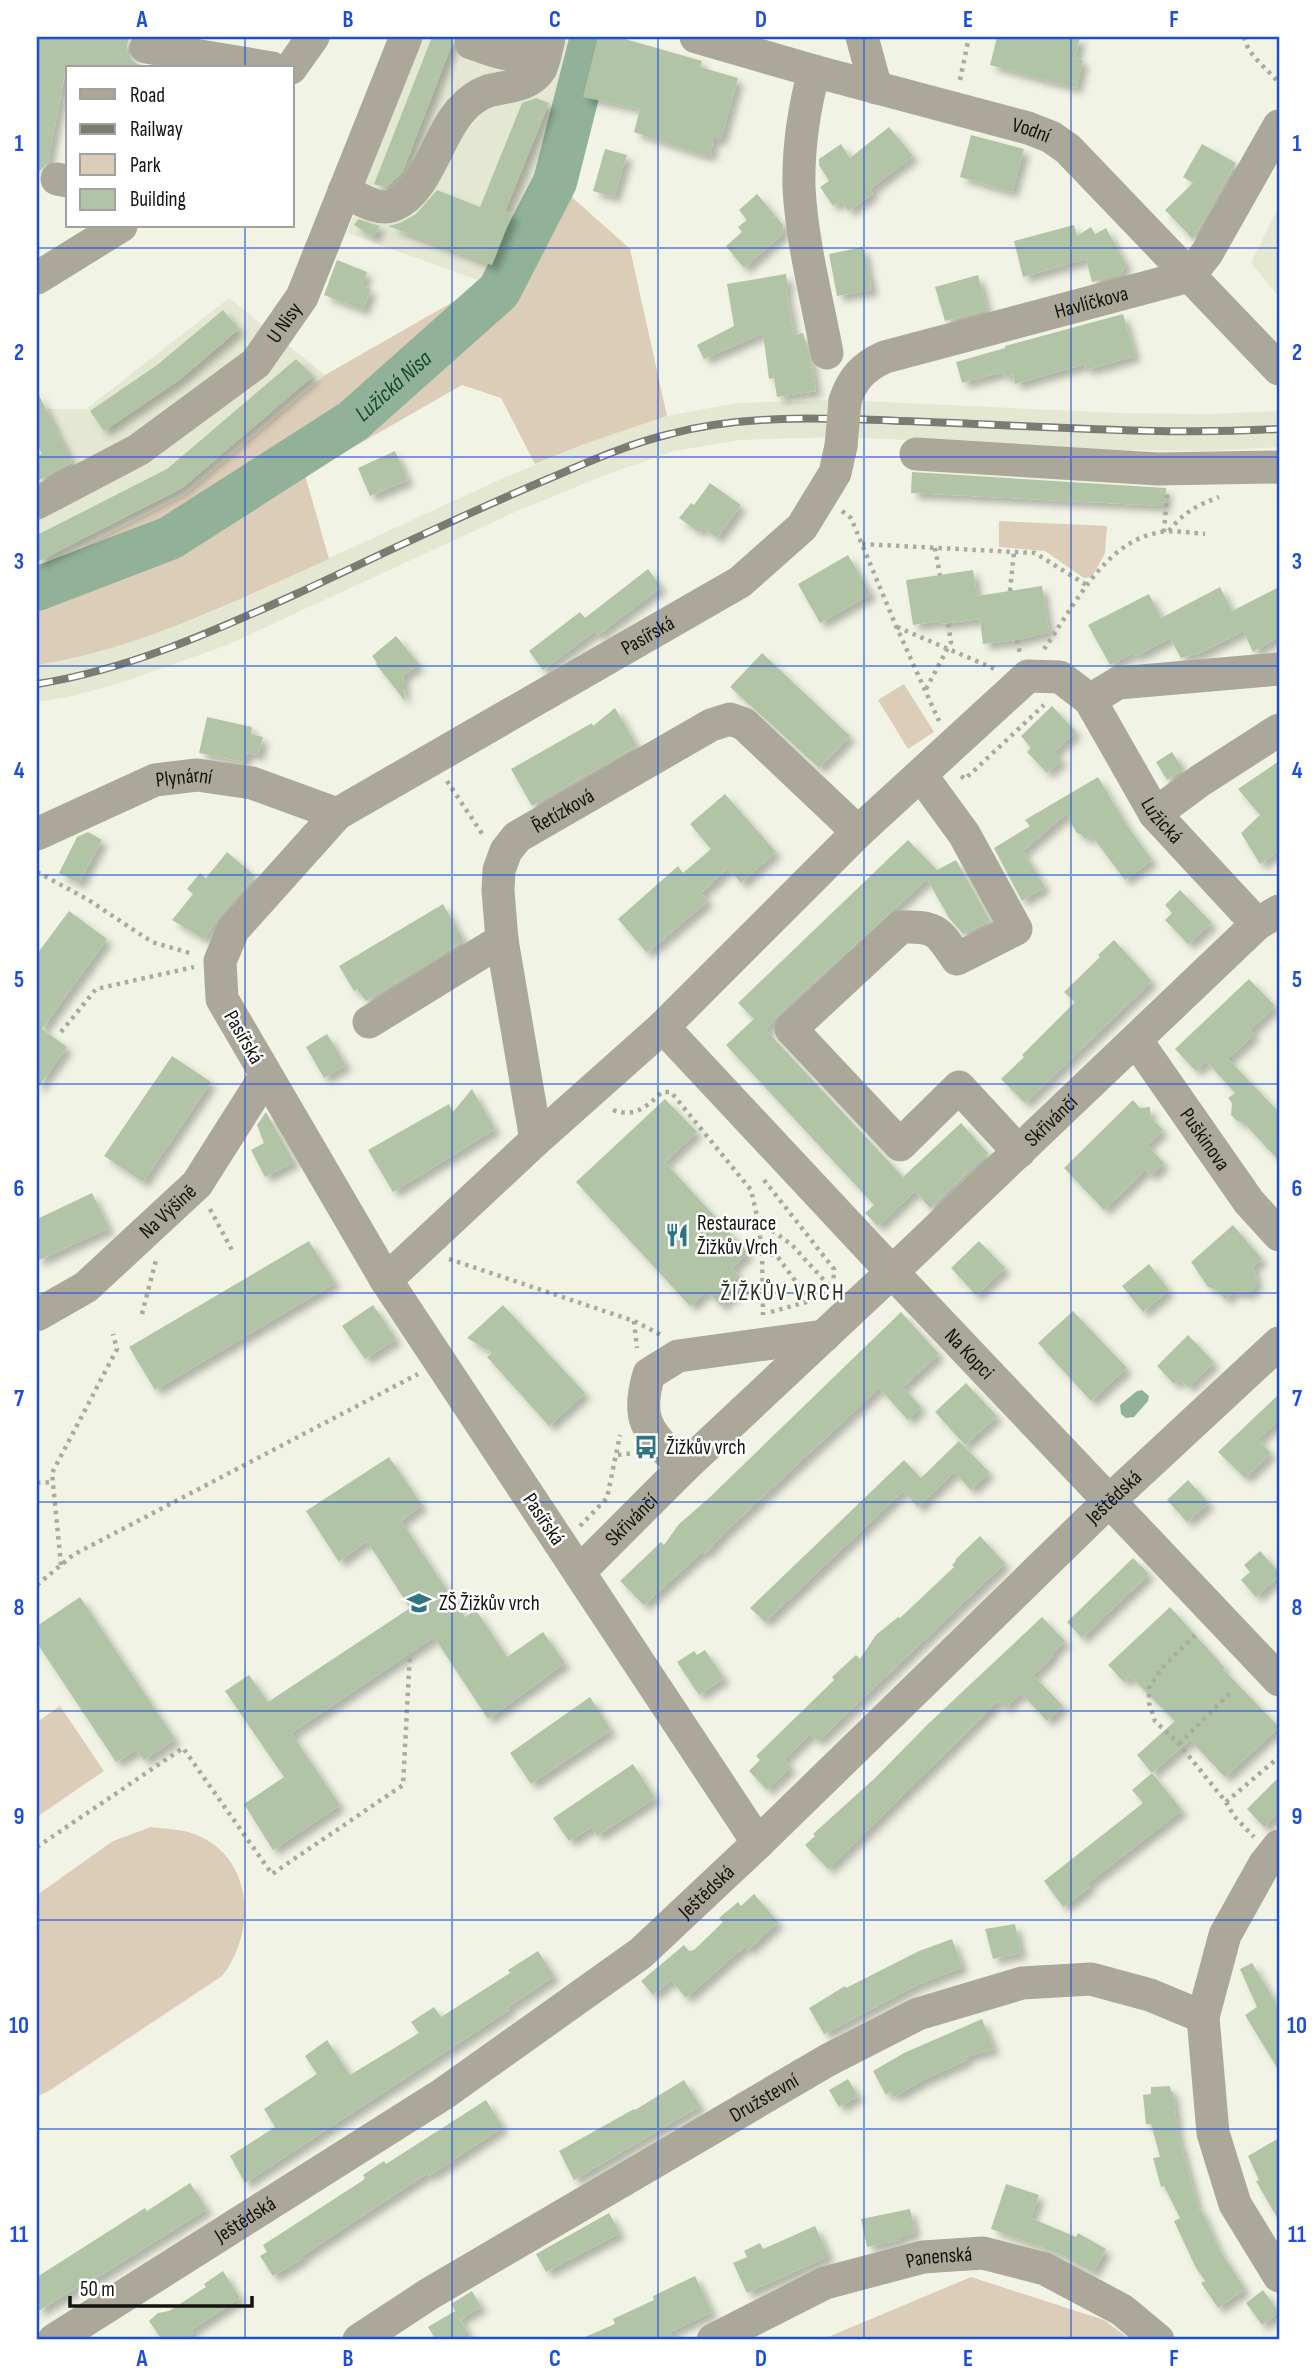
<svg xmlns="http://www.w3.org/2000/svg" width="1316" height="2377" viewBox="0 0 1316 2377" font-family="'Sofia Sans Condensed',sans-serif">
	<defs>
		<filter id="shadow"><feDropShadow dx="6" dy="6" stdDeviation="3.5" flood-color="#0004"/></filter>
	</defs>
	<rect width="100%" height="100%" fill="#f1f4e5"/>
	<!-- built -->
	<path fill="#e4e8d3" d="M421 37H576L544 172 496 273 486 283 347 233Z
		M1279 206V297L1251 263Z
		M229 298 325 375 186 494 37 571V414L48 409H86Z
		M841 400 1121 413 1208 414 1279 411V447L1209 451 1119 450 841 437 740 440 674 451 600 477 513 513 225 646 114 685 68 697 37 702V665L104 650 212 612 499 480 587 443 667 416 736 403Z"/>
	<!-- green -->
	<path fill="#dccdb8" d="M544 172 630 249 667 416 587 443 535 464 501 398 462 385 305 475 329 559C235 601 139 649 37 665V571L186 494 325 375 486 283 496 273Z
		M999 521 1107 526 1105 553 1092 577 1084 578 1045 551 999 547Z
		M904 684 934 732 908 749 878 700Z
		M60 1706 104 1771 37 1817V1722Z
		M151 1827C165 1829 181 1829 194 1834 254 1856 257 1932 222 1976L49 2091 37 2096V1895L113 1841Z
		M971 2277 1104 2320 1131 2340H821Z"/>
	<!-- water -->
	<path fill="#91b199" d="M1142 1390 1149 1396 1148 1401 1134 1417 1126 1418 1121 1414 1120 1405 1137 1391Z"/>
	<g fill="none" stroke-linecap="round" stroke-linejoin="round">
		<!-- river -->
		<path stroke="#91b199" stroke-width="44" id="s1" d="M37 589 170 538 353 421 499 291 555 182 592 37"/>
	</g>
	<!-- building -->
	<path fill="#b1c5a6" filter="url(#shadow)" d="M37 37H130L127 45 128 54 134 62 142 66V68H66L48 162 40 171H37Z
		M432 37H453L452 44 402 173 386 187 376 185 374 184Z
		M598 37H618L702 61 700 67 738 78 721 139H713L711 155 700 154 634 132 640 109 583 97Z
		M997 37H1080L1075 58 1083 60 1076 88 990 65Z
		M536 98 549 103 505 211 512 214 492 265 388 226 400 223 416 214 437 190 480 207 522 103Z
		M889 127 913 156 870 189 873 194 848 211 842 201 833 206 820 187 829 181 819 165V159L841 144 850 158Z
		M971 135 1024 149 1012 192 960 177Z
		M1202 144 1236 163 1193 239 1165 210 1193 183 1183 177Z
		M605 149 627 155 614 197 593 191Z
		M757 194 773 213V218L776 216 783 225 784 233 744 268 726 246 742 232 738 227 747 220 739 210Z
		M358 219 380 226 373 237 354 225Z
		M1074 225 1077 236 1091 227 1095 234 1106 228 1126 264 1121 274 1092 282 1086 259 1023 277 1014 241Z
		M863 247 872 290 837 296 829 254Z
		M337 260 367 272 362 286 371 289 363 310 324 295Z
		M786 274 788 287 786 291 794 335 803 333 812 365 816 391 777 397 774 378 769 379 763 333 704 359 697 345 734 326 727 284Z
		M978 275 987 310 945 321 935 287Z
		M223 310 239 329 179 380 104 431 90 411 157 365Z
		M1123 314 1135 356 1093 368 1086 369 1085 364 1015 384 1013 375 1005 377 1003 372 962 383 956 362 1005 348V346Z
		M296 359 313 376 182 488 37 562V535L167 469Z
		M37 391 72 463 37 481V456L42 454 37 444Z
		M395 451 408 480 370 496 358 468Z
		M912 472 1166 488 1165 506 911 493Z
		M710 483 741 505 717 538 702 527 699 532 679 518 691 503 694 505Z
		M848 555 871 594 820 623 798 584Z
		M648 569 661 587 598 635 595 631 543 670 529 651 580 612 585 618Z
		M973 570 977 596 1042 586 1049 632 1017 640 983 644 980 619 941 624 940 621 913 625 906 580Z
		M1220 587 1232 611 1279 587V637L1253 652 1243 631 1200 653 1181 658 1170 638 1136 656 1134 653 1110 665 1088 625 1149 594 1161 618Z
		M396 636 419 664 403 676 405 701 376 664 377 663 372 656Z
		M762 653 850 736 819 768 730 687Z
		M1052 706 1076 732 1054 752 1062 760 1047 773 1027 752 1031 748 1021 736Z
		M615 708 637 746 532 806 511 769 592 723 593 726Z
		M207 717 252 727 251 734 263 737 258 755 246 753 244 762 199 753Z
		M1172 752 1183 769 1167 780 1156 762Z
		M1279 761V851L1260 864 1241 833 1260 815 1238 789Z
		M1098 777 1126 824 1152 860 1125 880 1091 835 1085 839 1081 834 1077 833 1066 814 1023 851 1045 887 1022 901 994 848 1030 826 1025 820Z
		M725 794 776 852 741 883 728 868 701 893 708 901 647 953 618 919 678 866 683 873 711 849 690 824Z
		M88 832 102 840 79 883 59 873 77 837Z
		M908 840 937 870 956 860 990 921 963 934 949 918 927 879 778 1015 766 1030 903 1177 961 1123 988 1153 930 1208 915 1191 878 1226 865 1213 874 1205 726 1045 754 1019 738 1003Z
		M227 852 255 876 219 917 204 939 172 920 193 894 187 889 200 873 206 878Z
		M1180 890 1212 923 1188 944 1165 920 1172 913 1165 905Z
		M443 904 464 941 366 1001 357 989 354 991 339 966Z
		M69 911 107 939 42 1029 67 1047 37 1089V954Z
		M1114 940 1152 981 1025 1103 1001 1079 1024 1057 1022 1055 1075 1002 1064 992 1100 957 1098 955Z
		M1249 979 1275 1006 1250 1030 1254 1034 1228 1059 1279 1112V1161L1245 1124 1236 1120 1231 1115 1232 1103 1228 1098 1235 1093 1206 1061 1196 1071 1175 1049Z
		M327 1034 346 1065 324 1078 306 1047Z
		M172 1056 211 1082 143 1182 104 1156Z
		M472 1089 495 1129 393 1192 368 1150 449 1104 453 1112Z
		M665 1099 697 1132 665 1162 748 1253 732 1268 745 1283 721 1306 707 1291 690 1306 576 1182Z
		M1133 1100 1140 1108 1150 1107V1117L1163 1130 1147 1145 1164 1163 1151 1176 1145 1170 1104 1210 1064 1168Z
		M266 1112 294 1162 265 1177 251 1150 264 1143 257 1125Z
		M92 1193 109 1228 37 1261V1219Z
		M1233 1225 1262 1259 1253 1266 1257 1281 1253 1290 1249 1293 1233 1292 1225 1299 1215 1289 1208 1287 1191 1262Z
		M309 1241 335 1283 155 1390 129 1347Z
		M979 1241 1005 1268 976 1295 951 1268Z
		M1149 1264 1169 1290 1143 1312 1122 1286Z
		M373 1305 396 1339 365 1359 342 1326Z
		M503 1305 585 1393 549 1426 487 1357 492 1353 467 1338Z
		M1073 1311 1127 1368 1091 1401 1038 1343Z
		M901 1312 939 1354 903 1387 921 1407 908 1420 879 1388 724 1533 705 1554 703 1551 644 1605 620 1581 661 1542 664 1545 679 1524 709 1498Z
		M1188 1335 1214 1362 1188 1387 1179 1379 1174 1384 1157 1366Z
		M966 1383 997 1416 965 1445 935 1412Z
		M1279 1394V1420L1258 1439 1271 1453 1245 1478 1218 1452Z
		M959 1441 989 1472 971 1490 954 1472 918 1507 903 1491 765 1622 750 1608 904 1460 921 1478Z
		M389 1457 422 1505 401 1521 465 1617 476 1610 507 1657 543 1632 565 1663 488 1719 434 1637 291 1733 340 1805 273 1850 244 1804 284 1777 225 1691 249 1675 268 1702 410 1608 367 1541 339 1562 306 1511Z
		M1188 1480 1209 1503 1187 1522 1167 1500Z
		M980 1536 1005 1563 818 1741 810 1734 784 1759 791 1767 767 1790 749 1771 760 1760 756 1756 834 1680 832 1677 856 1655 860 1659 876 1635 898 1617 900 1618 954 1567 952 1565 956 1561 955 1560Z
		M1260 1551 1279 1572V1576L1256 1597 1241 1580 1250 1572 1244 1565Z
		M1133 1558 1149 1574 1082 1638 1067 1622Z
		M80 1597 175 1739 144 1760 136 1750 116 1762 37 1643V1626Z
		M1170 1607 1225 1668 1223 1669 1279 1727 1225 1777 1190 1740 1152 1773 1137 1755 1175 1721 1130 1676 1124 1682 1108 1665Z
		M1042 1617 1065 1641 1053 1652 1052 1657 1033 1675 1063 1706 1047 1721 1021 1693 1005 1708 998 1701 828 1869 805 1845 815 1836 813 1834 875 1778 928 1724Z
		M705 1650 724 1678 699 1695 677 1662 694 1651 697 1655Z
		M590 1697 611 1730 531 1784 510 1753Z
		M633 1764 655 1798 597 1836 592 1827 569 1841 553 1818Z
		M1152 1773 1182 1810 1087 1884 1090 1887 1063 1907 1044 1881 1143 1803 1132 1790Z
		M1279 1777V1812L1264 1827 1247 1809Z
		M754 1894 778 1922 748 1950 745 1946 686 1998 671 1980 653 1995 641 1981 684 1945 689 1951 694 1950 723 1922 719 1918 738 1902 741 1906Z
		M1015 1924 1021 1953 993 1959 985 1929Z
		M952 1939 962 1966H960L961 1968 919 1984 824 2034 809 2008 845 1986 846 1988 919 1951Z
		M538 1951 554 1976 507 2008 509 2010 245 2183 230 2156 275 2127 264 2109 317 2074 305 2056 327 2040 350 2075 419 2033 411 2022 434 2007 441 2017 510 1973 508 1970Z
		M1252 1963 1279 2008V2071L1245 2015 1257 2007 1240 1969Z
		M982 2019 994 2049 965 2057 967 2060 923 2080 894 2097 891 2091 886 2095 873 2071 904 2053Z
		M848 2079 858 2096 839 2107 829 2090Z
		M684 2080 700 2106 574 2180 559 2151 634 2109 635 2110Z
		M1170 2086 1171 2092H1173L1178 2135 1199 2210 1201 2209 1219 2249 1245 2289 1218 2308 1201 2283 1205 2281 1196 2268 1174 2221 1180 2218 1164 2186 1161 2187 1153 2158 1160 2157 1151 2124H1146L1143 2095 1151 2094V2087Z
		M486 2100 503 2127 429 2176 428 2173 353 2222 302 2256 303 2258 273 2276 260 2256 267 2252 263 2245 362 2181 365 2178 363 2175 384 2161 386 2164Z
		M1279 2138V2221L1256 2181 1259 2180 1248 2156Z
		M190 2183 207 2209 85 2285 84 2283 37 2312V2277L145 2208 147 2211Z
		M1006 2184 1039 2195 1031 2218 1076 2237 1078 2233 1106 2249 1093 2272 1067 2259V2257L991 2229Z
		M910 2209 915 2233 899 2237 900 2240 867 2247 861 2219Z
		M609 2213 620 2233 546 2272 536 2254Z
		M815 2226 829 2256 747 2293 733 2263 747 2257 744 2251 760 2243 763 2249Z
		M223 2271 240 2298 191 2330 193 2333 182 2340H162L149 2321 158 2313 169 2311 206 2287 204 2284Z
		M695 2276 712 2312 670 2332 674 2340H578L615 2324 613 2319 654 2300 653 2296Z
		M1263 2290 1279 2312 1262 2325 1246 2303Z
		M472 2291 481 2307 460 2319 472 2340H436L428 2327 455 2311 451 2304Z"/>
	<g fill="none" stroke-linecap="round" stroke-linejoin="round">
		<!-- path -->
		<path stroke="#a8ab9f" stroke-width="4.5" stroke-dasharray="3.5 5" stroke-linecap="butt" d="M1244 37C1248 56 1267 68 1279 83
			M960 80 969 37
			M842 511 851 518 896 626 939 721
			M1169 531C1183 513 1197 505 1219 497
			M1164 532 1167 494
			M862 544 1035 553 1088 586
			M935 548 940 575
			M1010 591 1014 552
			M897 627 995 669
			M1017 640 1020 653
			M1044 649C1073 608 1103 544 1156 533 1171 529 1190 533 1205 534
			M926 689 951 642 948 623
			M961 776 965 779 1044 705
			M447 781 483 835
			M37 872 87 899 152 942 193 954
			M61 1032 96 989 194 967
			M613 1110C635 1118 646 1107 662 1092H671L751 1190 758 1220 762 1252 763 1315
			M764 1180 834 1269 833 1290
			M210 1209 233 1252
			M733 1221 758 1220 792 1245 831 1288 810 1301 767 1313
			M762 1252 777 1256 810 1301
			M449 1259 634 1321 661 1335
			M142 1314 156 1260
			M634 1321 637 1348
			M618 1455 634 1453
			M37 1483 53 1482
			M580 1526 607 1498 620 1435
			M61 1565 52 1473 117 1349 113 1334
			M37 1585 73 1555 418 1374
			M1195 1635 1161 1669 1149 1688V1703L1155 1721 1179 1744 1226 1802 1234 1816 1254 1837
			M1179 1744 1231 1692
			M1226 1802 1279 1757
			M37 1847 183 1748 272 1874 403 1785 410 1653"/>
		<!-- minor -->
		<g stroke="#aca899" stroke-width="33">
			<path id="s2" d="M696 37 814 71 1028 128 1051 137 1068 149 1279 369"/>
			<path d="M862 37 876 88"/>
			<path d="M471 43C500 52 521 65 548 43"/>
			<path d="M146 47 272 68"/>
			<path d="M291 68 313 37"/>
			<path d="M814 71C804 109 798 149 799 188 802 243 817 299 827 353"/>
			<path d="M57 179 68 181"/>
			<path d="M344 191C358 198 379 212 394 205 428 191 437 135 462 109 469 101 477 95 488 91 506 86 530 87 541 68 545 59 547 47 549 37"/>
			<path d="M37 278 121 226"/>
			<path id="s3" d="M845 401C852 379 864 366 885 357L1189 276 1207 253 1279 126"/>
			<path d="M916 454 1158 469 1279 467"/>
			<path id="s4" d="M37 503 138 450 256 363 302 297 406 37"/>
			<path d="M1090 700 1118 683 1279 669"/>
			<path d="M921 775 964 834 1016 929 957 959C938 931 937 926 901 927L791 1029 900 1145 959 1087 1019 1152"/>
			<path d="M1155 814 1201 780 1279 730"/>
			<path id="s5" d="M37 834 155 780 197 775 252 783 337 814"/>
			<path d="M369 1022 502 940"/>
			<path id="s6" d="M663 1027 892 1272 1279 1680"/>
			<path id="s7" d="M1136 1040 1249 1202 1279 1235"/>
			<path id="s8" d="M536 1140 502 940 498 891 499 870 506 851 517 837 711 725 730 719 744 724 858 832"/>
			<path id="s9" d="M386 1280 536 1140 663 1027 858 832 1028 676 1060 677 1090 700 1155 814 1257 924"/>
			<path id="s10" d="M37 1315 86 1287 197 1184 266 1075"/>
			<path d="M683 1468C651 1433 634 1424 649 1374L678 1356 824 1336"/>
			<path id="s11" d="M579 1572 683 1468 892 1272 1257 924 1279 911"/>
			<path id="s12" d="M758 1843 386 1280 222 999 220 961 233 930 337 814 740 582 802 527 835 473 841 446"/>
			<path d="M1279 1846 1264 1865 1225 1935 1203 2017 1213 2133 1235 2204 1279 2276"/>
			<path id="s13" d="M54 2340 443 2094 641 1953 758 1843 1109 1501 1279 1343"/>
			<path id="s14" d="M359 2340 429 2294 828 2060 918 2014 1022 1983 1091 1979 1150 1995 1203 2017"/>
			<path id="s15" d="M713 2340 825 2283 923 2257 983 2253 1045 2269 1122 2310 1158 2340"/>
		</g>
		<!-- rail casing -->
		<g stroke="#7a7c72" stroke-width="8">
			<path id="rail" d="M37 684C127 670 212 632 294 595 378 556 462 515 548 479 588 462 628 444 670 434 745 414 826 418 903 421 1029 425 1153 436 1279 429"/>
		</g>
		<!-- rail -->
		<use href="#rail" stroke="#fff" stroke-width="5" stroke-dasharray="16" stroke-linecap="butt"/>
		<!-- minor-bridge -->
		<path stroke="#aca899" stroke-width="33" d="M841 446 845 401"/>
	</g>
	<!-- grid -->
	<path fill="none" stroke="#1d4ed8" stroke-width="2" stroke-opacity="0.55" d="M245 37V68M452 37V2340M658 37V2340M864 37V2340M1071 37V2340M245 226V2340M37 248H1279M37 457H1279M37 666H1279M37 875H1279M37 1084H1279M37 1293H1279M37 1502H1279M37 1711H1279M37 1920H1279M37 2129H1279"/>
	<!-- icons -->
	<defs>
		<g id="restaurant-bare" transform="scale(1.89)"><path d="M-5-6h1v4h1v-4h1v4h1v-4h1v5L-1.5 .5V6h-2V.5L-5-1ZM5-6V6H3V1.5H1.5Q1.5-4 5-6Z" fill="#2e7581" stroke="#fff" stroke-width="2.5" paint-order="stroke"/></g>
		<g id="bus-bare" transform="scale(1.89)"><path d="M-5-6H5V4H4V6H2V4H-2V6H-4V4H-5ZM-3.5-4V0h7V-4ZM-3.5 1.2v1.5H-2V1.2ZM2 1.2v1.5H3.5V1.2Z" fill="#2e7581" stroke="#fff" stroke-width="2.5" paint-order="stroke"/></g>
		<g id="school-bare" transform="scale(1.89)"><path d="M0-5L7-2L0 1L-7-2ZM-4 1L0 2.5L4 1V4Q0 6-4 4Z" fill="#2e7581" stroke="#fff" stroke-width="2.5" paint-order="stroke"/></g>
	</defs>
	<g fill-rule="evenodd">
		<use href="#restaurant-bare" x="677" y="1235"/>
		<use href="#bus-bare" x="646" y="1447"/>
		<use href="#school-bare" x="419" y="1603"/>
	</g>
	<g text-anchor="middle" stroke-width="5" stroke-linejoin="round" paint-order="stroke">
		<!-- street labels -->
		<g font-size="21" fill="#13140f" stroke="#fff">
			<text dy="7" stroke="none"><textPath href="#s2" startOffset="348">Vodní</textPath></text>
			<text dy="7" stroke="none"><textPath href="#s3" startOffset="275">Havlíčkova</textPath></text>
			<text dy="7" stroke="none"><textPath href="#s4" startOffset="310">U Nisy</textPath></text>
			<text dy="7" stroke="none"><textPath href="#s12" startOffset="1586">Pasířská</textPath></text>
			<text dy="7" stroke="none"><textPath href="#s5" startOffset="159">Plynární</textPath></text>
			<text dy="7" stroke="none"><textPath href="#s8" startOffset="364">Řetízková</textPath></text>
			<text dy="7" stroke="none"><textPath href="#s9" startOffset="1092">Lužická</textPath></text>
			<text transform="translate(244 1037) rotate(60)" y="7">Pasířská</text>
			<text dy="7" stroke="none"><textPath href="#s11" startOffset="653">Skřivánčí</textPath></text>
			<text dy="7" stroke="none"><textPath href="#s7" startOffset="121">Puškinova</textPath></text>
			<text dy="7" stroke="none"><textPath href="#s10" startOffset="168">Na Výšině</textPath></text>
			<text dy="7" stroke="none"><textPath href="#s6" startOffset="448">Na Kopci</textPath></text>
			<text dy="7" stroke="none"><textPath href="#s13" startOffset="1360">Ještědská</textPath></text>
			<text transform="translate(544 1519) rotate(56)" y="7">Pasířská</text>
			<text dy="7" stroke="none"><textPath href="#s11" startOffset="74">Skřivánčí</textPath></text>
			<text dy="7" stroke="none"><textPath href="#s13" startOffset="793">Ještědská</textPath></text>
			<text dy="7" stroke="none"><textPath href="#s14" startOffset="472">Družstevní</textPath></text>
			<text dy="7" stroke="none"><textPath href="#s13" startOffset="226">Ještědská</textPath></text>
			<text dy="7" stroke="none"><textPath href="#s15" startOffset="243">Panenská</textPath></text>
		</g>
		<!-- poi labels -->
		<g font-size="21" fill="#13140f" stroke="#fff" text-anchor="start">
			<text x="697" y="1230">Restaurace<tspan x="697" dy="24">Žižkův Vrch</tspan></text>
			<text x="666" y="1454">Žižkův vrch</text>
			<text x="439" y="1610">ZŠ Žižkův vrch</text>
		</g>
		<!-- water labels -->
		<g font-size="23" font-style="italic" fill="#154b2b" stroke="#fff">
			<text dy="8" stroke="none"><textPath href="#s1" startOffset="413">Lužická Nisa</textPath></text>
		</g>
		<!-- neighbourhood labels -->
		<g font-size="23" letter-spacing="2" fill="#2d2f24" stroke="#fff">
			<text x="783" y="1300">ŽIŽKŮV VRCH</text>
		</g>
	</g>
	<!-- border -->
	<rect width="1316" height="2377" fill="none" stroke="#ffffff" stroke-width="77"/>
	<!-- legend -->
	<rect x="66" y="66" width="228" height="161" fill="#ffffff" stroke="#a1a19f" stroke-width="2"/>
	<rect x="80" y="89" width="35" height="10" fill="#aca899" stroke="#a1a19f" stroke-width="2"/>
	<text x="130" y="102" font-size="21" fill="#13140f">Road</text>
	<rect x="80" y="124" width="35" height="10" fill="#7a7c72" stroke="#a1a19f" stroke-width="2"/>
	<text x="130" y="136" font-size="21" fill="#13140f">Railway</text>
	<rect x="80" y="154" width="35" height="21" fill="#dccdb8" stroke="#a1a19f" stroke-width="2"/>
	<text x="130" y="172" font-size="21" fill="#13140f">Park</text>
	<rect x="80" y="189" width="35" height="21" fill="#b1c5a6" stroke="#a1a19f" stroke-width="2"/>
	<text x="130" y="206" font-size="21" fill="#13140f">Building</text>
	<!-- scale -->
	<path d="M70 2296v10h182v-10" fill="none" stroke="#13140f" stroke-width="3.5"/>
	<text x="80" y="2296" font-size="21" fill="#13140f" stroke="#ffffff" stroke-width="5" paint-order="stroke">50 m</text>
	<rect x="38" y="38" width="1240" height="2300" fill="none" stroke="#1d4ed8" stroke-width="2.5"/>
	<g font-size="23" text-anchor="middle" font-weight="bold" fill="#1d4ed8">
		<text x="142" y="27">A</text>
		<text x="348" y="27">B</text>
		<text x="555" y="27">C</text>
		<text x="761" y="27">D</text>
		<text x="968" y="27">E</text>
		<text x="1174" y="27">F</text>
		<text x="19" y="151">1</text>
		<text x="1297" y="151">1</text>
		<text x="19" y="360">2</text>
		<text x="1297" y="360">2</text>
		<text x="19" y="569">3</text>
		<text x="1297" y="569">3</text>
		<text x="19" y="778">4</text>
		<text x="1297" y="778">4</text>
		<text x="19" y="987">5</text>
		<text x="1297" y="987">5</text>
		<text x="19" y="1196">6</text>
		<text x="1297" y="1196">6</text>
		<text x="19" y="1406">7</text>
		<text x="1297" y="1406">7</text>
		<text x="19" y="1615">8</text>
		<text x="1297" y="1615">8</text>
		<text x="19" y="1824">9</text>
		<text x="1297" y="1824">9</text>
		<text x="19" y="2033">10</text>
		<text x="1297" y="2033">10</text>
		<text x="19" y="2242">11</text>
		<text x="1297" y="2242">11</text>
		<text x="142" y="2366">A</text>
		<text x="348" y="2366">B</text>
		<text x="555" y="2366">C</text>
		<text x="761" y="2366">D</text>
		<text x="968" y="2366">E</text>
		<text x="1174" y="2366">F</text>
	</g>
</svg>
